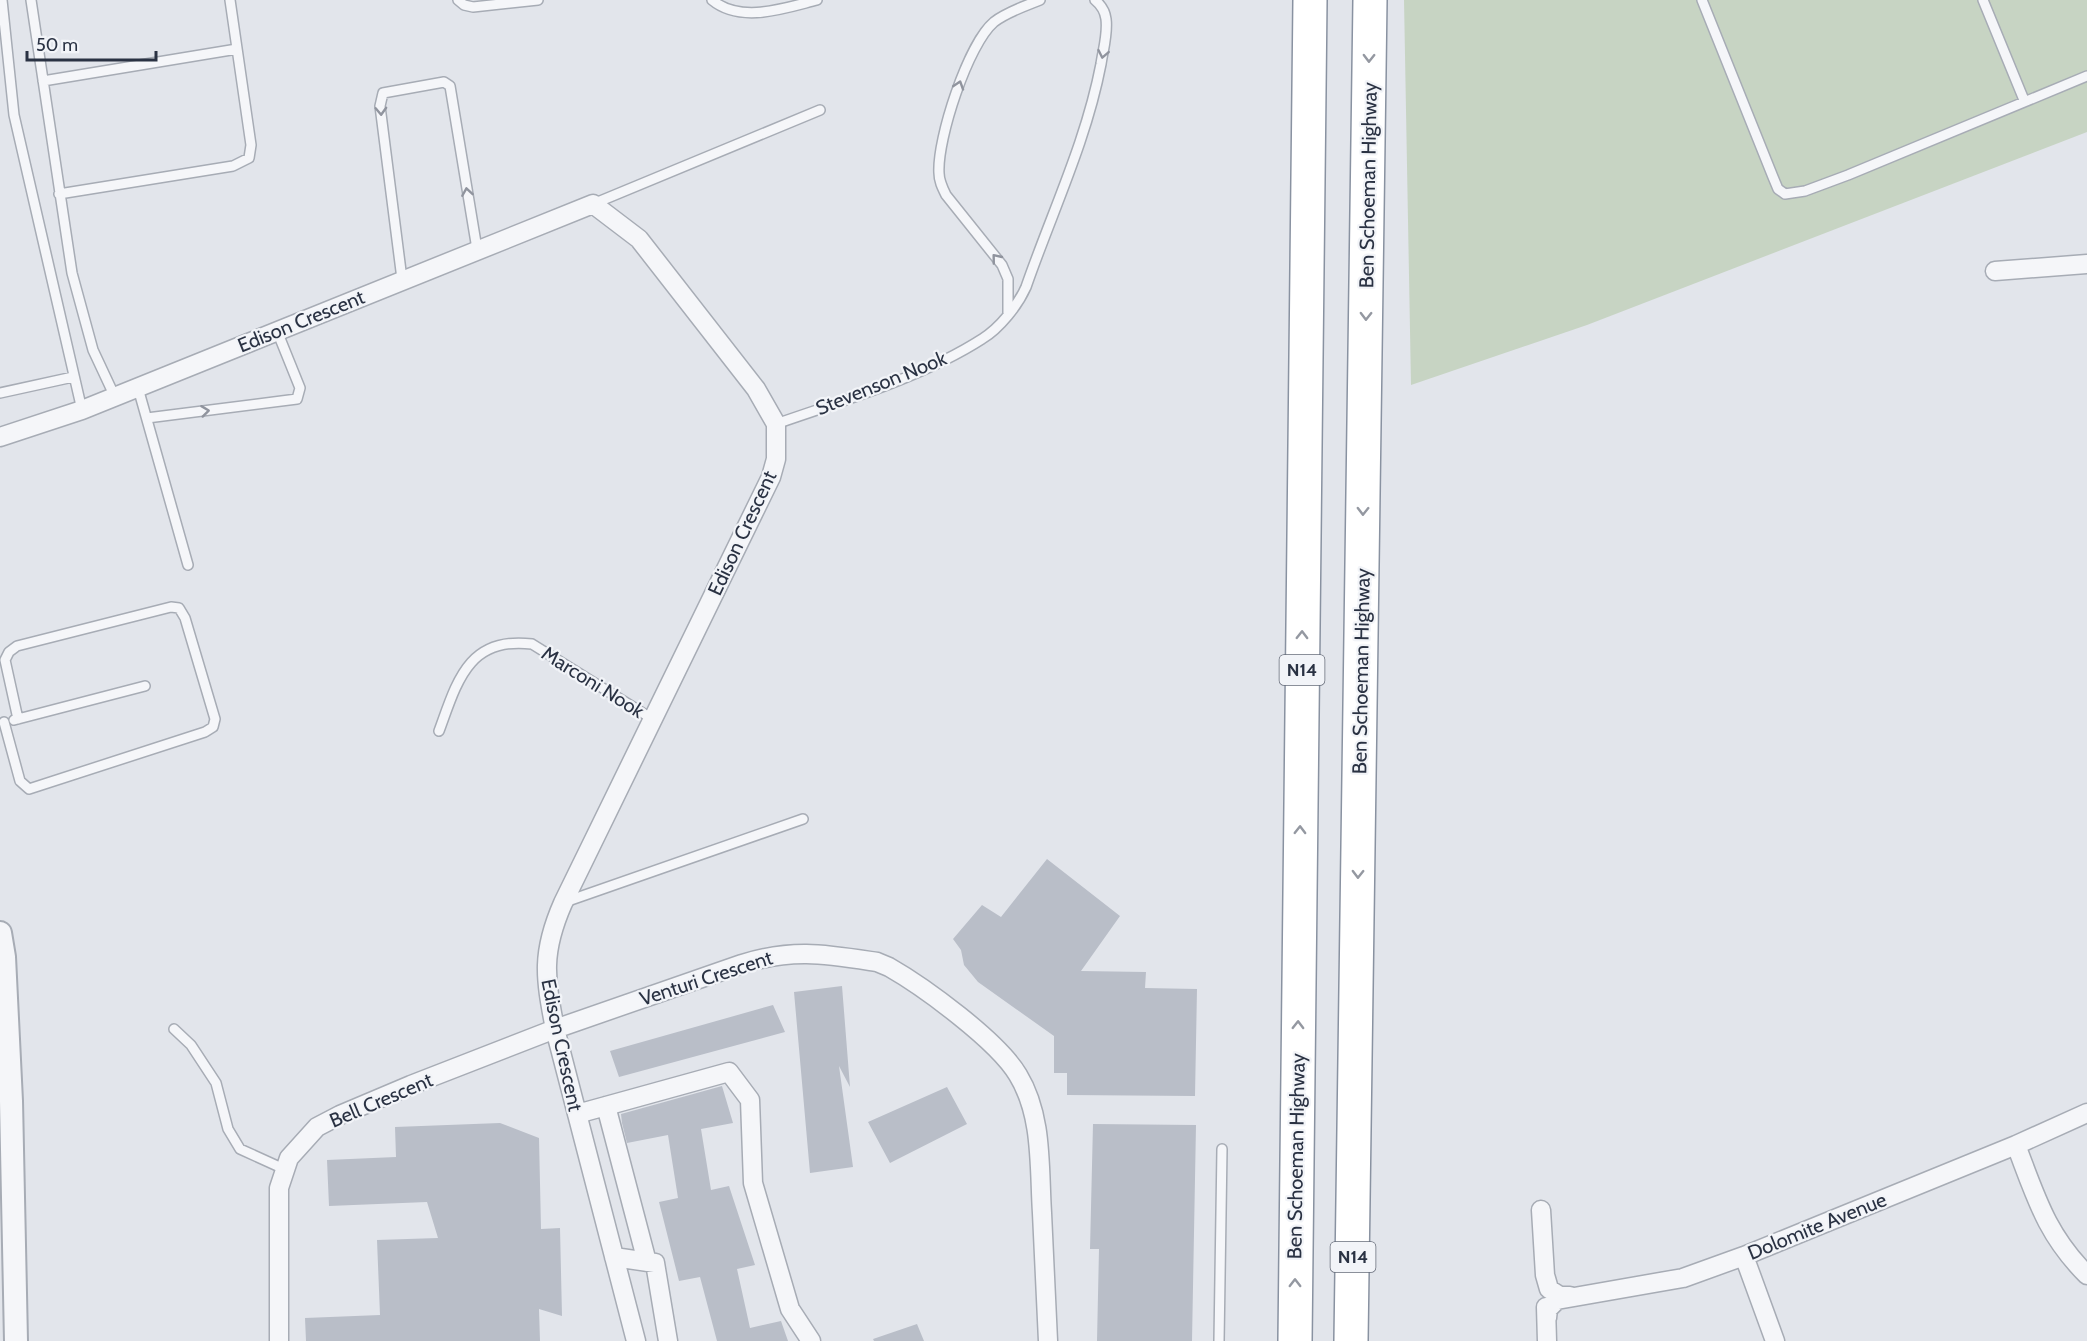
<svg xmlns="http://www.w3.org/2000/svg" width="2087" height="1341" viewBox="0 0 2087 1341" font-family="Cabin,sans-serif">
	<rect width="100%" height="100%" fill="#e2e5eb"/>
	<!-- green -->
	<path fill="#c7d4c3" d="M1404 0H2087V132L1587 325 1411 385Z"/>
	<!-- building -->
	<path fill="#b9bec8" d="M1047 859 1120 916 1081 971 1146 972 1145 988 1197 989 1195 1096 1067 1095V1073H1054V1036L978 982 964 965 961 950 953 939 982 905 1001 917Z
		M842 986 850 1087 839 1066 853 1167 810 1173 794 992Z
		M773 1005 785 1032 619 1077 610 1051Z
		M722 1086 733 1123 701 1129 711 1190 729 1186 755 1265 737 1269 750 1328 781 1321 788 1341H717L700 1277 679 1281 659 1202 678 1198 668 1135 627 1143 622 1123 621 1114Z
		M947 1087 967 1124 890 1163 868 1122Z
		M500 1123 539 1138 541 1229 560 1228 562 1316 539 1309 540 1341H306L305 1318 380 1315 377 1240 438 1238 427 1202 329 1206 327 1160 396 1157 395 1127Z
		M1093 1124 1196 1125 1192 1341H1097L1099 1249H1090Z
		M917 1324 924 1341H874L873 1339Z"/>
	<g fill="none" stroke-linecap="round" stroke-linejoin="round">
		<!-- service casing -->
		<g stroke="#a7acb5" stroke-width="12">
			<path id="service" d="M2 0 14 115 82 410
				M31 0 72 273 93 350 115 397
				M458 0 464 5 473 7 538 0
				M712 0C741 24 785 8 817 0
				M1702 0 1773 177 1778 189 1785 194 1805 191 1848 175 2087 76
				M1983 0 2024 100
				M43 81 237 49
				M59 194 233 166 249 158 251 145 230 0
				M593 204 820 110
				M402 279 380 106 383 93 444 82 450 86 477 249
				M1008 313V279L1002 265 946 195C942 187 939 181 939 173 937 139 968 44 994 22 1007 12 1025 6 1040 0
				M138 388 188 565
				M0 393 73 377
				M147 418 297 399 300 388 277 331
				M776 424C842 401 923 377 982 339 1000 328 1018 305 1026 287 1052 212 1086 142 1101 64 1103 50 1108 34 1106 19 1105 11 1101 5 1095 0
				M14 720 145 686
				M4 722 20 781 29 789 205 732 213 727 215 719 185 618 179 608 171 607 17 646 9 652 5 660 18 719
				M439 731C457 682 468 636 532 644L654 720
				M565 902 803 819
				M174 1029 191 1045 216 1083 228 1129 240 1149 284 1169
				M1219 1341 1222 1149"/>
		</g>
		<!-- minor casing -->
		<g stroke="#a7acb5" stroke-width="21">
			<path id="minor" d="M1995 271 2087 264
				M0 437 82 410 593 204 639 239 756 389 776 424V459L771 477 563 903C541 953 545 977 555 1029L636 1341
				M606 1106 647 1262
				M577 1114 729 1072 750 1100 753 1183 790 1309 811 1341
				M2016 1145C2036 1197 2046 1234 2087 1275
				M1541 1210 1545 1275 1549 1289 1560 1296H1570
				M1744 1256 1775 1341
				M614 1257 655 1263 668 1341
				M1546 1307 1547 1341
				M1547 1318 1548 1309 1557 1300 1683 1278 1744 1256 2016 1145 2087 1113
				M279 1341V1188L289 1158 317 1127 340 1115 411 1085 555 1029 742 964C793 948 825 954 877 962L889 967C924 987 998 1041 1018 1075 1043 1116 1039 1167 1042 1213 1044 1256 1046 1298 1048 1341"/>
		</g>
		<!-- tertiary casing -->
		<g stroke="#a7acb5" stroke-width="26">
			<path id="tertiary" d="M0 933 4 957 11 1101 16 1341"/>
		</g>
		<!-- motorway casing -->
		<g stroke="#8992a1" stroke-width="36">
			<path id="motorway" d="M1295 1341 1310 0
				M1351 1341 1370 0"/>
		</g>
		<!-- service -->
		<use href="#service" stroke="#f5f6f9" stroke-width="9"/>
		<!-- minor -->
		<use href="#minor" stroke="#f5f6f9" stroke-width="18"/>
		<!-- tertiary -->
		<use href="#tertiary" stroke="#f5f6f9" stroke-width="22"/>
		<!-- motorway -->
		<use href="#motorway" stroke="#fff" stroke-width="33"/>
	</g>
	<!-- one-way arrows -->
	<defs><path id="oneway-chevron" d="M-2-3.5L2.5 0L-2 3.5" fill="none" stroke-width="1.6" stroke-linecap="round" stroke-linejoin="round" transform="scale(1.5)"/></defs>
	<g stroke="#90949e">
		<use href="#oneway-chevron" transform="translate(1103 54) rotate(101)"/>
		<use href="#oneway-chevron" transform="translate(959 85) rotate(-72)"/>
		<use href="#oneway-chevron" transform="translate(381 111) rotate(88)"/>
		<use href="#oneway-chevron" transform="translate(467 192) rotate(-99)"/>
		<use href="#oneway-chevron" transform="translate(996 258) rotate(-129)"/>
		<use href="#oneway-chevron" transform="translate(205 411) rotate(-7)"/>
	</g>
	<g stroke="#9498a1">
		<use href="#oneway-chevron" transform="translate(1369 58) rotate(91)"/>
		<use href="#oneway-chevron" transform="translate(1366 316) rotate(91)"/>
		<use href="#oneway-chevron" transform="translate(1363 511) rotate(91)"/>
		<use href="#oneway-chevron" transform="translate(1302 635) rotate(-89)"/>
		<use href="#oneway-chevron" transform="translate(1300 830) rotate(-89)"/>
		<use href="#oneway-chevron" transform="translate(1358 874) rotate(91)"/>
		<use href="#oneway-chevron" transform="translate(1298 1025) rotate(-89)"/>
		<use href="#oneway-chevron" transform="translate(1295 1283) rotate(-90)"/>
	</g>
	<g text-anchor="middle" stroke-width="4.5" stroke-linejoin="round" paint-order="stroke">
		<!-- shield labels -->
		<g fill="#f2f4f8" stroke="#666c79" stroke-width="1.5">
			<rect x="1279.5" y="655" width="45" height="30" rx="4.5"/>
			<rect x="1330.5" y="1242" width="45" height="30" rx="4.5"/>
		</g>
		<g font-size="18" font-weight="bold" fill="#2a3243">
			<text x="1302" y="676">N14</text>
			<text x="1353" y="1263">N14</text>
		</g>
		<!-- street labels -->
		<g font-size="20" fill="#2a3243" stroke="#f2f4f8">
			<text transform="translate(1368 185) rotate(-89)" y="7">Ben Schoeman Highway</text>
			<text transform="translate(301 321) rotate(-22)" y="7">Edison Crescent</text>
			<text transform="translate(881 383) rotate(-22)" y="7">Stevenson Nook</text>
			<text transform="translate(742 533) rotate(-65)" y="7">Edison Crescent</text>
			<text transform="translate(1361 671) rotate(-89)" y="7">Ben Schoeman Highway</text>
			<text transform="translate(593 682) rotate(32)" y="7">Marconi Nook</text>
			<text transform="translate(706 978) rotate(-18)" y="7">Venturi Crescent</text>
			<text transform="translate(562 1045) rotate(78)" y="7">Edison Crescent</text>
			<text transform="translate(381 1100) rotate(-23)" y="7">Bell Crescent</text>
			<text transform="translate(1296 1156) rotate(-89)" y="7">Ben Schoeman Highway</text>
			<text transform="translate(1817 1226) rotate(-22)" y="7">Dolomite Avenue</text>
		</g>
	</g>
	<!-- scale -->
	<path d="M27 51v9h129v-9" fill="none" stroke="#2a3243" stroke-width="3"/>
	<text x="36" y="51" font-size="18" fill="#2a3243" stroke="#f2f4f8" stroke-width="4.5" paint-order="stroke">50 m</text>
</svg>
